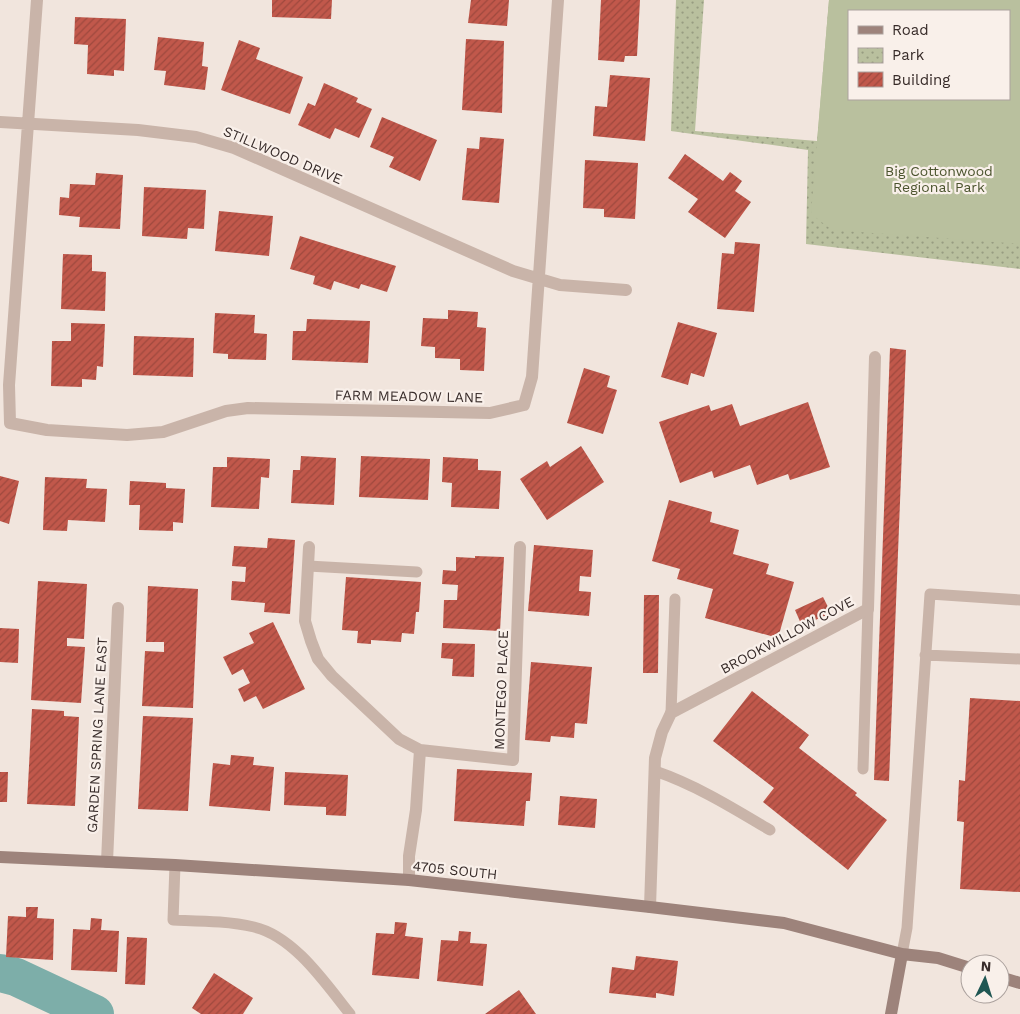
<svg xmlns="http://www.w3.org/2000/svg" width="1020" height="1014" viewBox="0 0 1020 1014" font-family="'Work Sans',sans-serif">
	<defs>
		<pattern id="park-dots" width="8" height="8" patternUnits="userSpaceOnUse" patternTransform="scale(1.25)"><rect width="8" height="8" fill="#b9c09e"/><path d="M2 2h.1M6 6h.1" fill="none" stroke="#979c81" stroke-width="1.8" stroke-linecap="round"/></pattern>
		<pattern id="building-hatch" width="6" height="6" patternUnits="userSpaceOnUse" patternTransform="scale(1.25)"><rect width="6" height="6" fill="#c1584b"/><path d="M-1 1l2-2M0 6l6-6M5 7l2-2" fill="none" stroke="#9e493e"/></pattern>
	</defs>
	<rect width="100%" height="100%" fill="#f1e5dd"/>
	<!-- park -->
	<path fill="url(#park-dots)" fill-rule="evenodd" d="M676 0H704L695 131 817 141 829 0H1020V269L806 244 808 150 671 131ZM849 11H1009V99H849Z"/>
	<!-- pitch -->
	<path fill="#b9c09e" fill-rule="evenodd" d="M829 0H1020V244L832 230 811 214ZM849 11H1009V99H849Z"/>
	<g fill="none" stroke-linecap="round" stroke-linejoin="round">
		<!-- river -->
		<path stroke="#7daea9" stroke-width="38" d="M0 973 16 977 95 1014"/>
	</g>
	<!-- building -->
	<path fill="url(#building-hatch)" d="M272 0H332L331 19 272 17Z
		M471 0H509L507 26 468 23Z
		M601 0H640L637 56H625L624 62 598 60Z
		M75 17 126 19 124 71 114 70V76L87 74 88 45 74 44Z
		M158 37 204 42 202 66 208 67 205 90 164 85 166 71 154 70Z
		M466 39 504 41 502 113 462 110Z
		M239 40 260 48 256 59 303 77 290 114 221 90Z
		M610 75 650 78 645 141 593 136 595 106 607 107Z
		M324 83 358 98 356 102 372 109 359 138 335 128 330 139 298 125 308 103 315 106Z
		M382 117 437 140 420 181 389 167 394 157 370 147Z
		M480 137 504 139 499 203 462 200 467 148 479 149Z
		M685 154 723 181 730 172 742 181 735 191 751 202 725 238 688 212 698 199 668 178Z
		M585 160 638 163 635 219 604 217V209L583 208Z
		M96 173 123 175 120 229 79 227 80 217 59 215 60 197 69 198 70 184 95 185Z
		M144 187 206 190 204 229 188 228 187 239 142 236Z
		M219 211 273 216 269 256 215 251Z
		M300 236 396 266 387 292 361 284 359 289 334 281 331 290 313 284 315 276 290 269Z
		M735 242 760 244 754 312 717 309 722 253 734 254Z
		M63 254 92 255V271L106 272 105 311 61 309Z
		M448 310 478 312 477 327 486 328 484 371 460 370V359L435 358V347L421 346 423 318 448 319Z
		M215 313 255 315 254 333 267 334 266 360 228 359V354L213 353Z
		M307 319 370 321 368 363 292 360 293 331H306Z
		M678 322 717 333 704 377 691 373 688 385 661 377Z
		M71 323 105 324 103 367 97 366 96 380 82 379V387L51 386 52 341H71Z
		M134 336 194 338 193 377 133 375Z
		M890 348 906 350 889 781 874 780Z
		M584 368 610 376 607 387 617 390 603 434 567 423Z
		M808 402 830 467 790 480 788 474 757 485 750 465 714 478 712 471 680 483 659 422 709 405 711 411 732 404 740 426Z
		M581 446 604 482 547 520 520 479 547 461 550 467Z
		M301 456 336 458 334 505 291 503 293 470H300Z
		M361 456 430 459 428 500 359 497Z
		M227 457 270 459 269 478 261 477 259 509 211 507 213 467H227Z
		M443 457 478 459V470L501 471 499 509 451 507 452 483 442 482Z
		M0 476 19 481 9 524 0 521Z
		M45 477 87 479 86 488 107 489 105 522 68 520 67 531 43 530Z
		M130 481 166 483V488L185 489 183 523 173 522V531L139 530 140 505H129Z
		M669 500 712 512 710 522 739 530 733 554 769 564 766 574 794 582 778 638 705 618 713 589 677 579 680 569 652 561Z
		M268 538 295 540 290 614 264 612 265 603 231 600 232 581 245 582 246 567 232 566 234 546 267 548Z
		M534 545 593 550 591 577 580 576 579 591 591 592 589 616 528 611Z
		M475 556 504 557 500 631 443 628 444 600H457L458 585 442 584 443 570 456 571V557L475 558Z
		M346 577 421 582 419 612H416L414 634 402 633 401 642 371 640V644L357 643 358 631 342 630Z
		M38 581 87 584 84 639 67 638V646L85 647 81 703 31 700Z
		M148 586 198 589 193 708 142 706 145 651 164 652V642H146Z
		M644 595H659L658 673H643Z
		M823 597 831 613 802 626 795 610Z
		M273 622 305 689 263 709 256 696 244 702 238 689 250 683 243 669 232 675 223 657 254 643 249 633Z
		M0 628 19 629 18 663 0 662Z
		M442 643 475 644 474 677 452 676 453 659 441 658Z
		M531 662 592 667 587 724 575 723 574 738 551 736 550 742 525 740Z
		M752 691 809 735 799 748 857 793 855 795 887 820 848 870 763 802 774 788 713 741Z
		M970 698 1020 701V892L960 889 964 822 957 821 959 780 965 781Z
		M32 709 64 711V716L79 717 75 806 27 804Z
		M143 716 193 718 188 811 138 809Z
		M231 755 254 757 253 765 274 767 270 811 209 806 213 763 230 765Z
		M457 769 532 773 530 801H526L524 826 454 821Z
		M0 772H8L7 802H0Z
		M285 772 348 775 346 816 326 815V807L284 805Z
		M560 796 597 799 595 828 558 825Z
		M26 907H38L37 918 54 919 53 960 6 957 8 916 26 917Z
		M91 918 102 919 101 930 119 931 117 972 71 970 73 929 90 930Z
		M395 922 407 923 405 936 423 938 419 979 372 975 376 933 394 934Z
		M459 931 471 932 470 943 487 944 483 986 437 981 441 940 458 941Z
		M127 937 147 938 145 985 125 984Z
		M636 956 678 961 674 996 656 993V998L609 993 612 967 634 970Z
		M214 973 253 998 243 1014H201L192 1008Z
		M519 990 536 1014H485Z"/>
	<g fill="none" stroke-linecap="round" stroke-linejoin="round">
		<!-- lane -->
		<path stroke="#c9b4a9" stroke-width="11" d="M308 566 417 572
			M925 655 1020 659
			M671 713 675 599
			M863 769 868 609
			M655 771C696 785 733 808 770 830
			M175 865 173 920C200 921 228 921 254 927 294 936 326 984 350 1014
			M902 954 907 928 930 594 1020 600"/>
		<!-- street -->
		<path stroke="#c9b4a9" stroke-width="12" d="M37 0 9 385 10 423 47 430 127 435 163 432 226 411 248 408 490 413 524 405 532 377 558 0
			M0 122 138 130 196 137 234 148 513 271 560 285 626 290
			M309 547 305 621 311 641 318 659 332 676 399 739 420 750 513 760 520 547
			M107 862 118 608
			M409 880V856L416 810 420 750
			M650 907 655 758 662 732 671 713 868 609 875 357"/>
		<!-- secondary -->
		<path stroke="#9d837b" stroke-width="12" d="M0 857 175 865 409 880 650 907 784 923 902 954 938 958 970 968
			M1000 977 1020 983
			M891 1014 902 954"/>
	</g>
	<g text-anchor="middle" stroke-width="4.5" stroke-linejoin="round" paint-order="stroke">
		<!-- street labels -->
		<g font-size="14" fill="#372b29" stroke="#f9f0ea">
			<text transform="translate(283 155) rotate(23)" y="5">STILLWOOD DRIVE</text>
			<text transform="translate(409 396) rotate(1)" y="5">FARM MEADOW LANE</text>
			<text transform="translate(787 635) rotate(-28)" y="5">BROOKWILLOW COVE</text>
			<text transform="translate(501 690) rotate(-88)" y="5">MONTEGO PLACE</text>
			<text transform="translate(97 735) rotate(-87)" y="5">GARDEN SPRING LANE EAST</text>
			<text transform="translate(455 870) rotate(6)" y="5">4705 SOUTH</text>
		</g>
		<!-- park labels -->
		<g font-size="14" fill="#4b542e" stroke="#f9f0ea">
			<text x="939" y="176">Big Cottonwood<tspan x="939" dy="16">Regional Park</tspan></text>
		</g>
	</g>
	<!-- legend -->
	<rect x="848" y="10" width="162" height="90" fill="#f9f0ea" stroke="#aba19d"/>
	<rect x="858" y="26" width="25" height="8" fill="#9d837b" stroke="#aba19d"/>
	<text x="892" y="35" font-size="15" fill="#372b29">Road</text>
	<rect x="858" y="48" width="25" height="15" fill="url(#park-dots)" stroke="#aba19d"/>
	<text x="892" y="60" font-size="15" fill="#372b29">Park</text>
	<rect x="858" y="72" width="25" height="15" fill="url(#building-hatch)" stroke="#aba19d"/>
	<text x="892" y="85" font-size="15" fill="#372b29">Building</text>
	<!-- north arrow -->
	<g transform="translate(985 979) rotate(4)"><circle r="24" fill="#f9f0ea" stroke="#aba19d"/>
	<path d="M0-4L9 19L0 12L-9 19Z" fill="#205753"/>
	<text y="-8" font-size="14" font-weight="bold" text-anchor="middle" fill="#372b29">N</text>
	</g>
</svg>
